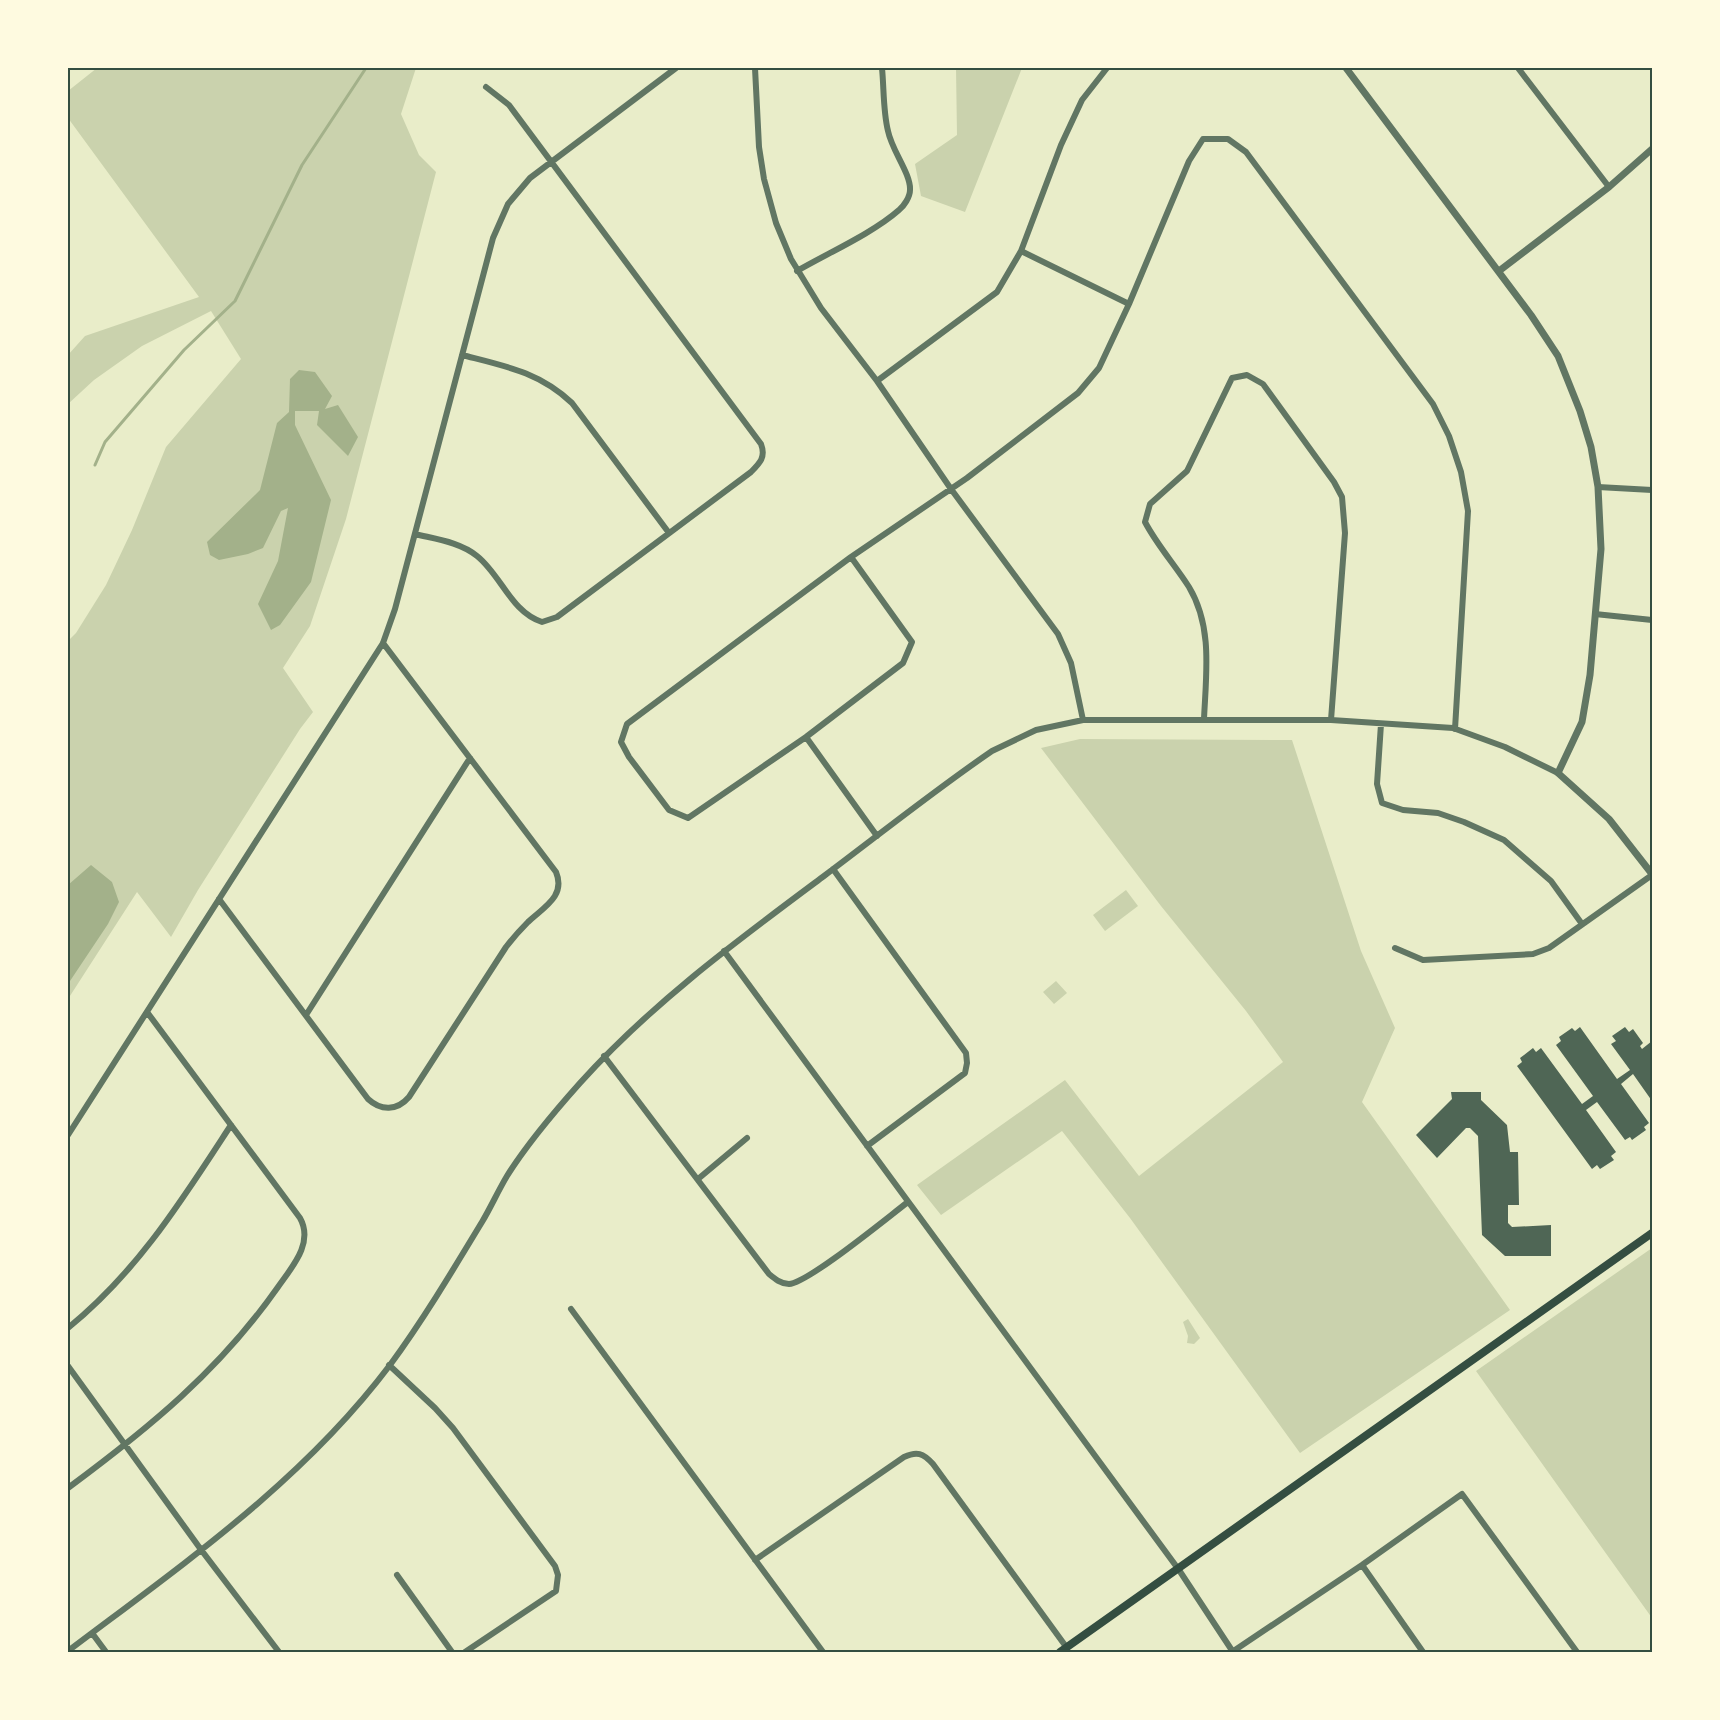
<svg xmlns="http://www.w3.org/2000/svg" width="1720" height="1720" viewBox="0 0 1720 1720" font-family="Commissioner,sans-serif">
	<rect width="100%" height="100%" fill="#e9edc9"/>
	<!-- green -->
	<path fill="#cad2ad" d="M97 68H416L401 114 419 155 436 172 346 519 310 626 283 668 313 712 300 729 198 890 171 937 137 892 68 999V641L76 633 106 585 132 530 166 447 241 359 211 311 142 346 94 380 68 404V355L85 336 199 297 68 118V91Z
		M956 68H1022L965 212 921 196 915 164 957 135Z
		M1080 739 1292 740 1361 951 1395 1028 1362 1102 1510 1310 1300 1453 1130 1218 1062 1131 941 1215 917 1185 1065 1080 1139 1176 1283 1062 1246 1011 1161 906 1041 748Z
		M1126 890 1138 906 1105 931 1093 915Z
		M1056 981 1067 993 1054 1004 1043 992Z
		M1652 1248V1618L1476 1371Z
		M1188 1319 1200 1338 1194 1344 1187 1343 1188 1336 1183 1322Z"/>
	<!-- water -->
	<path fill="#a3b18a" d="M299 370 315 372 332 396 325 409 338 405 358 437 348 456 317 425 319 411H295V425L331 500 311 582 280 625 271 630 258 604 278 561 288 508 281 511 263 548 248 554 219 560 210 555 207 542 260 490 277 423 289 412 290 379Z
		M91 865 112 882 119 902 108 924 68 984V885Z"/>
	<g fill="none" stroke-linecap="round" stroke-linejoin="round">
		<!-- stream -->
		<path stroke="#a3b18a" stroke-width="3" d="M95 465 105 442 184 350 235 301 302 165 366 68"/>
	</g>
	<!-- building -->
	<path fill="#4f6655" d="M1580 1027 1617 1079 1630 1070 1611 1044 1616 1041 1612 1036 1625 1027 1629 1032 1633 1029 1643 1043 1640 1046 1642 1049 1652 1041V1101L1633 1074 1621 1084 1649 1123 1644 1127 1646 1130 1632 1140 1630 1137 1625 1140 1597 1102 1586 1110 1616 1152 1611 1156 1614 1160 1600 1169 1597 1165 1592 1169 1517 1066 1522 1062 1520 1058 1533 1048 1536 1052 1541 1048 1582 1104 1593 1096 1556 1045 1561 1041 1559 1037 1572 1028 1575 1031Z
		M1451 1092H1481V1100L1507 1125 1510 1152H1518L1519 1205H1508V1223L1512 1227 1551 1225V1256H1505L1482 1235 1478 1136 1470 1128H1466L1437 1158 1416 1135 1452 1099Z"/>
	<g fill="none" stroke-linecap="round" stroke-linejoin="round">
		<!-- minor -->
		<path stroke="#617663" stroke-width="6" d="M755 68 759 147 764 179 776 223 791 259 821 308 877 381 951 489 1058 634 1071 663 1083 720
			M1518 68 1609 187
			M1021 251 1129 304
			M797 271C828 253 873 233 899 210 904 206 910 197 910 190 911 174 892 151 888 131 883 111 884 88 882 68
			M462 355C505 366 539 372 572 403L669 533
			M877 381 997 292 1021 251 1061 145 1082 100 1107 68
			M1598 487 1652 490
			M415 534C435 539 460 542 477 556 501 575 511 612 542 622L557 617 751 472C760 463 766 457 761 444L509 105 486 87
			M851 557 912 642 903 663 806 737 688 818 669 810 629 757 621 742 627 724 851 557 967 478 1078 393 1099 368 1129 304 1189 161 1203 139H1228L1246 152 1433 404 1449 436 1461 472 1468 511 1455 729
			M1595 614 1652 620
			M1204 719C1206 674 1213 627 1189 587 1175 565 1157 545 1145 522L1150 504 1187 471 1232 378 1247 375 1263 384 1334 482 1342 497 1345 533 1331 720
			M1381 724 1377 784 1382 803 1403 810 1438 813 1464 822 1504 840 1551 881 1582 924
			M806 737 877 836
			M833 869 966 1053 967 1063 965 1073 867 1146
			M219 899 368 1099C381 1111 397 1111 409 1097L506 947C513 938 520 930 528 922 544 907 566 896 556 872L383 643
			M1395 948 1423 960 1533 954 1549 948 1652 875
			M724 951 1179 1570 1233 1652
			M306 1015 470 758
			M604 1056 769 1274C775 1279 781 1284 789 1284 808 1283 888 1217 908 1202
			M68 1135 383 643 395 609 493 238 508 204 530 178 676 68
			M698 1179 747 1138
			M571 1309 823 1652
			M68 1328C138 1271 182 1200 231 1125
			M389 1365 435 1408 453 1428 555 1566 558 1575 556 1591 465 1652
			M68 1366 202 1551 279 1652
			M68 1488C149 1428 219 1371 278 1287 292 1267 314 1243 300 1218L147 1012
			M755 1560 904 1457C917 1451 923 1453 933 1464L1067 1648
			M1362 1565 1423 1652
			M397 1575 452 1652
			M92 1633 106 1652
			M68 1651C183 1564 302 1482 390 1365 423 1320 453 1270 482 1222 491 1207 498 1191 507 1176 527 1144 555 1111 580 1083 652 1003 738 940 824 876 880 834 935 790 992 751L1036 730 1083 720H1331L1453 728 1505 747 1558 773
			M1232 1652 1362 1565 1462 1494 1577 1652"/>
		<!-- tertiary -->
		<path stroke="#617663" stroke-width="7" d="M1346 68 1531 315 1558 356 1580 411 1591 447 1598 487 1601 549 1590 675 1582 722 1558 773 1609 819 1652 874
			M1499 271 1609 187 1652 149"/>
		<!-- secondary -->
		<path stroke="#344e41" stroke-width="8" d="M1060 1652 1652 1233"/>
	</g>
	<!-- border -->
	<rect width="1720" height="1720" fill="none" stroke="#fefae0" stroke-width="138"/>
	<rect x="69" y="69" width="1582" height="1582" fill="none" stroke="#344e41" stroke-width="2"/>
</svg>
